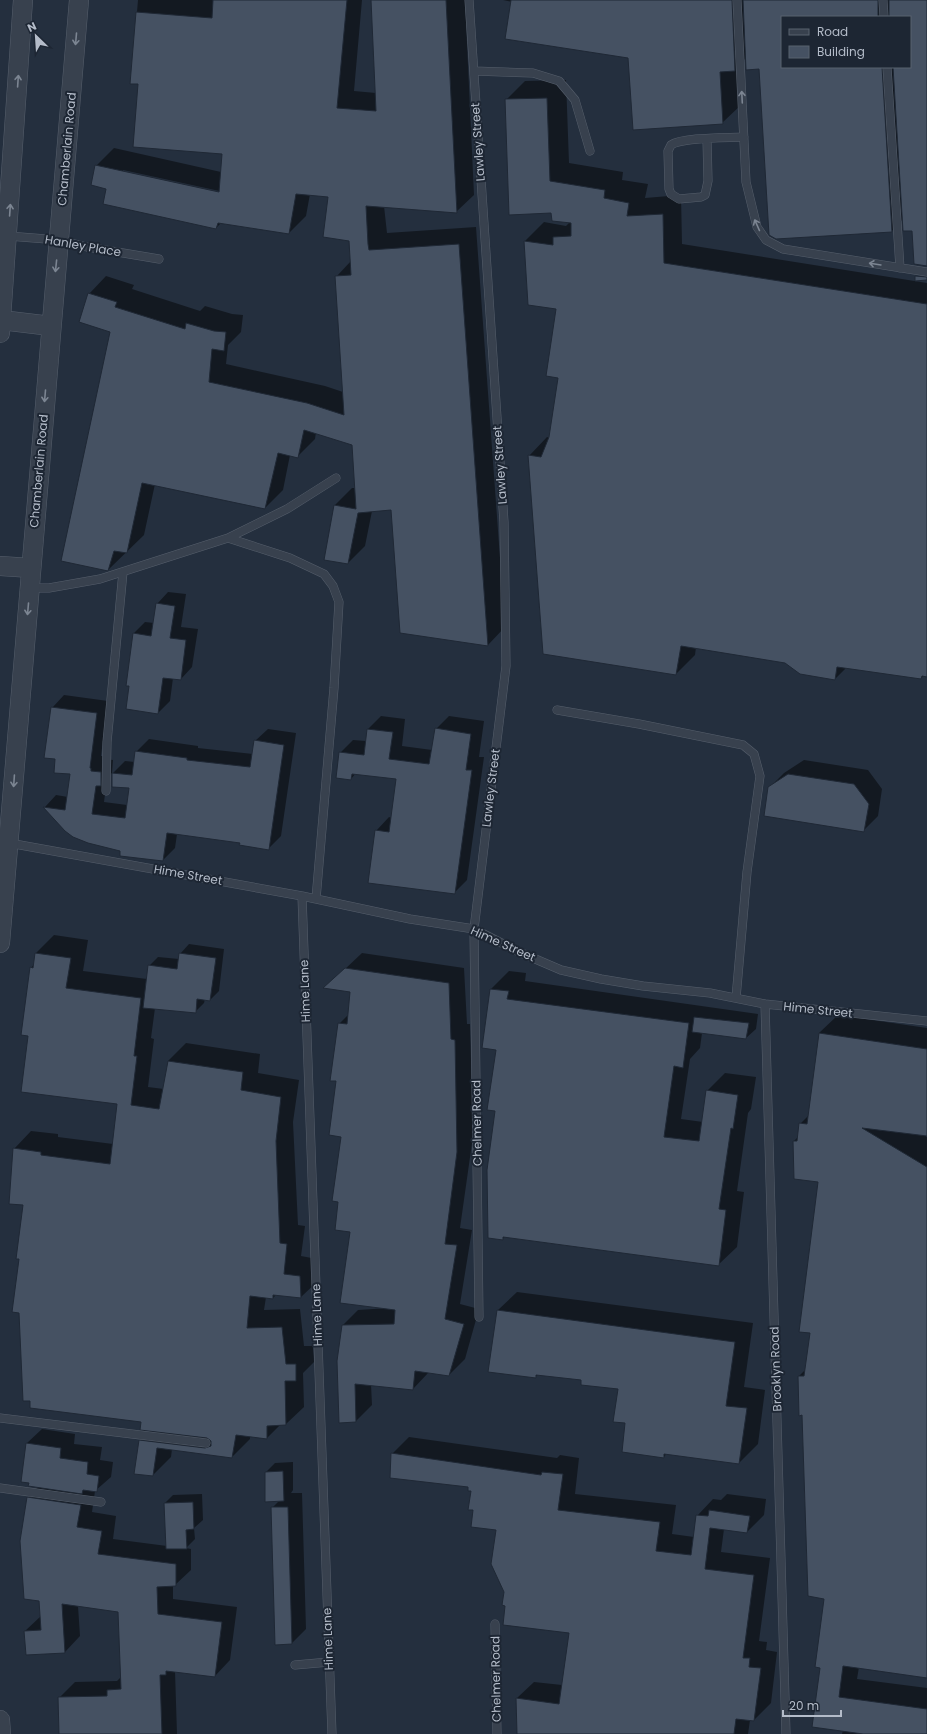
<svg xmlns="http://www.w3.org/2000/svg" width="927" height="1734" viewBox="0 0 927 1734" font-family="Poppins,sans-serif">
	<rect width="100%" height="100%" fill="#242f3e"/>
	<!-- shadow -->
	<path fill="#0007" fill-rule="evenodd" d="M138 0H362L354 91 376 93 372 0H465L474 195 456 212 384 206 387 233 476 227 505 627 488 645 392 509 372 511 365 546 348 563 335 505 352 488H356L353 444 316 432 315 439 297 457 290 455 283 490 265 508 155 484 144 535 108 570 111 331 89 294 106 276 134 285 132 289 200 311 205 306 232 314 243 315 241 332 228 345 226 364 325 386 343 392 336 277 351 261 350 240 329 196 310 194 306 216 289 233 221 223 216 228 108 188 96 166 114 148 221 172 223 153 140 83H131ZM123 170 224 192V194L123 172Z
		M503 0H927V265L913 229 903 219 892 231 759 68 746 58 738 66 741 105 722 123 629 57 512 2ZM782 17H910V67H782Z
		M566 80 569 163 623 172 622 180 648 184 645 198 681 195 682 244 927 283V676H924L921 678 847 667 835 679 785 662 696 647 695 655 676 674 529 456 547 437 550 438 559 377 557 308 529 304 525 241 544 222 566 226 570 222 552 212 506 100 525 81Z
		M168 592 186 594 181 627 198 629 192 667 181 679 173 678 170 701 158 713 133 634 145 622 154 623 157 604Z
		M64 695 108 701 101 756H103V759L113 760 112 773 107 778 104 802 127 805 130 787 113 773 125 761 135 762 136 752 149 739 198 746V748L253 754 255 741 268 729 296 733 281 836 268 849 241 842 177 834 175 848 163 860 121 851 66 830 45 807 56 795 68 797 71 774 56 758 52 708Z
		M381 716 405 719 402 746 432 750 436 729 449 716 484 721 479 757H484L467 880 454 893 376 831 389 817 392 818 397 779 356 773 351 779 340 753 353 740 366 741 368 729Z
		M804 760 868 770 882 789 878 816 864 830 769 788 784 773Z
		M54 935 88 940 83 971 147 979 149 966 158 957 179 959 180 954 189 944 224 949 219 991 210 1000 205 999 204 1003 195 1012 155 1008 151 1038 154 1039 148 1087 164 1089 168 1061 186 1043 260 1054 258 1073 299 1080 293 1122 298 1225 305 1226 301 1256 317 1259 319 1280 301 1297 277 1294 273 1298 266 1297 264 1310 300 1309 304 1346H313L314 1362 303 1373 304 1407 286 1424 280 1425 267 1438 250 1436V1439L232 1457 172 1449 171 1457 153 1475 140 1441 151 1430 20 1312V1258L24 1204 14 1149 31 1131 58 1134V1137L113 1144 118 1103 29 1035 31 968 35 963 36 953Z
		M362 953 464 968 467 1024H470L473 1136 460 1228 472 1230 460 1304 479 1309 465 1359 449 1375 429 1372 413 1389 371 1384 372 1405 356 1421 340 1422 342 1326 358 1310 389 1308 351 1231 340 1201 342 1136 337 1080 339 1024 349 1014 351 991 326 987Z
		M509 971 526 973 525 981 758 1014 756 1029 746 1038 702 1033 700 1048 690 1059 681 1119 703 1122 707 1091 725 1073 756 1077 751 1109 748 1113 737 1191 744 1192 737 1247 718 1265 505 1237 502 1239 496 1110 497 1049 483 1048 491 989Z
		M838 1015 927 1028V1135H924L927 1137V1677L859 1667 857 1679 927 1688V1734H842L843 1730 821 1667 825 1598 799 1376 806 1369 811 1333 819 1181 794 1141 798 1137 800 1124 809 1115 819 1033Z
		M517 1292 753 1323 744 1387 765 1390 758 1444 739 1463 667 1453 664 1457 627 1422 619 1389 582 1380 539 1374 535 1377 498 1310Z
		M42 1429 75 1434 74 1444 102 1447 100 1460 113 1462 111 1477 95 1491 92 1512 116 1516 113 1539 167 1546 165 1503 173 1495 202 1494 203 1520 194 1528 195 1539 186 1548 191 1549V1570L175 1585H173V1599L237 1607 230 1660 215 1676 175 1671 177 1734H60L59 1698 75 1682 117 1681 121 1677 119 1611 78 1606 80 1636 65 1652 25 1631 41 1616 28 1498 38 1487 27 1443Z
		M409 1437 557 1458 560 1455 579 1458 575 1494 676 1505 672 1534 694 1537 697 1516 713 1499 721 1500 727 1494 766 1499 764 1515 747 1532 724 1529 721 1552 770 1558 759 1641 767 1642 766 1650 777 1652 771 1703 754 1720H750L748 1734H518L517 1698 534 1682 562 1685 570 1632 506 1605 497 1529 474 1510 472 1490 469 1487 392 1454Z
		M293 1462V1490L291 1493H302L306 1629 292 1643 272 1508 280 1500 266 1472 275 1463Z"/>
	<!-- building -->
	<path fill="#455162" stroke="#1f2835" d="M213 0H347L337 108 376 111 371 0H446L457 213 366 206 368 244 369 250 459 244 488 646 400 633 391 510 358 513 348 564 324 560 334 505 356 509 352 445 304 430 298 458 278 453 265 509 142 483 127 553 114 551 108 571 61 561 110 332 79 322 88 293 117 302 115 307 185 329 186 323 214 331 226 332 224 351 212 349 209 382 307 403 344 415 335 276 351 275 349 241 323 237 328 197 296 194 289 234 218 223 216 229 103 204 106 189 91 185 95 165 219 192 222 154 133 147 138 84H130L136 12 212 18Z
		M511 0H732L735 71 720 72 723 124 633 130 628 58 505 39Z
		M743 0H878V17H782V67H882L892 232 776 239 769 235 759 69 746 70Z
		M889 0H927V266L914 264 912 231H903L893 67H910V17H889Z
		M547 98 550 181 605 190 604 198 629 203 627 216 663 214 664 263 927 304V677L922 676 921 679 837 667 835 680 800 674 785 663 681 646 676 675 543 654 528 455 541 457 549 437 558 378 546 376 556 309 528 305 524 241 553 245V237L571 236V223L552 221 551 213 509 215 505 99Z
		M915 276 927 277V280L915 281Z
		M156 603 175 606 170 638 186 640 181 680 163 678 158 714 126 709 129 686H126L133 633 151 636Z
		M51 707 97 713 90 768H91V771L101 772V786H96L92 814 125 818 129 788 112 787V773L132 775 135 751 187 758V760L250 767 254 740 284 745 269 850 239 845 240 843 167 833 163 861 120 856V851L88 843 73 837 65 831 43 807 65 810 70 774 54 773 55 759 44 758Z
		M435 728 471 734 466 770H472L455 894 368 883 375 830 389 832 396 779 352 774 351 780 336 778 339 752 364 755 367 729 393 732 389 759 429 764Z
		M788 774 854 784 869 804 864 832 764 816 768 787Z
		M35 953 71 958 66 988 141 998 134 1056H137L131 1105 159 1109 168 1061 243 1072 241 1090 281 1097 276 1141 280 1243 287 1244 284 1274 300 1276 301 1298 273 1295V1299L250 1296 247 1328 282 1327 286 1364H296V1381H285L286 1425 267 1426V1439L236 1435 232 1458 157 1448 153 1476 134 1474 139 1440 205 1448 211 1446V1441L207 1438 140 1430 141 1422 30 1408V1401H23L19 1313 12 1312 19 1259H16L23 1205 9 1204 13 1148 41 1152V1155L110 1164 117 1104 21 1092 28 1036 21 1035 30 967 33 968Z
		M179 953 216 958 210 1001 197 999 196 1013 143 1008 148 965 177 969Z
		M345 968 449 983 451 1039 455 1040 457 1152 445 1244 457 1245 445 1319 464 1324 449 1376 415 1371 413 1390 355 1384 356 1422 339 1423 337 1361 342 1325 394 1324 395 1310 340 1303 350 1232 335 1230 338 1202 332 1201 341 1137 329 1135 336 1081H330L338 1023 347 1024 350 992 323 988Z
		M490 989 509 991 507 999 689 1023 683 1068 674 1066 664 1137 699 1141 706 1090 738 1095 733 1129 731 1128 719 1209 726 1210 719 1266 503 1237V1240L488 1238 487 1170 495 1111 487 1110 496 1050 482 1048Z
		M694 1017 749 1023 746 1039 692 1032Z
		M819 1033 927 1049V1136L862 1128 927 1167V1678L843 1666 839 1697 927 1709V1734H863L812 1727 820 1668 815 1667 824 1599 808 1596 802 1415 799 1416 798 1376H804L810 1333 799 1332 818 1182 794 1179 793 1141H797L799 1123 807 1124Z
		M497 1310 735 1342 726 1406 747 1408 739 1464 664 1454V1458L622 1452 625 1423 613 1422 618 1389 581 1385V1380L536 1375V1378L488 1372Z
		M26 1443 61 1448 60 1458 88 1462 87 1474 99 1476 97 1492 83 1490 82 1494 28 1486 29 1483 21 1482Z
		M391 1453 541 1475 542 1472 563 1474 558 1510 660 1522 656 1551 691 1555 696 1515 708 1516 709 1510 750 1516 747 1533 710 1528 705 1569 754 1575 743 1658H750L749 1667 761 1668 754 1721 736 1719 734 1734H517L516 1698 559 1704 569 1633 503 1625 505 1606 502 1605 504 1592 491 1564 496 1530 471 1527 473 1510H468L471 1491H468V1487L390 1478Z
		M283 1471 284 1501 265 1502V1472Z
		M27 1497 81 1505 77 1527 102 1531 98 1554 176 1564V1586L157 1587 158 1614 222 1622 215 1677 166 1671V1675H160L162 1734H59L58 1697 107 1696V1690L121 1689 118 1612 62 1604 65 1653 26 1655 24 1631 41 1630 39 1601 24 1599 20 1541Z
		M193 1502 194 1529 186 1530 187 1549H166L164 1503Z
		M271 1507H288L292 1644 275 1645Z"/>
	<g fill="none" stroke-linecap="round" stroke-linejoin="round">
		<!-- service casing -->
		<g stroke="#565f6c" stroke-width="9">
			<path id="service" d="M469 0 504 522 506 666 474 929 479 1317
				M737 0 746 182 757 227 766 240 783 249 927 272
				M883 0 884 17
				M887 67 900 268
				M474 71 533 73 559 81 575 100 590 151
				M707 139 708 181 705 195 701 197 679 199 671 194 669 189 668 151 671 145C682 137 728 138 744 137
				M8 236 59 240 87 247 159 259
				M228 538 290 558 324 574 333 586 339 602 334 688 316 899
				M29 588H49L100 579 228 538 287 509 336 478
				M557 710 639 724 743 745 754 754 760 776 747 872 736 998
				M106 791 107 742 123 572
				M9 843 302 896 410 919 474 929 519 952 561 970 601 979 643 986 710 993 765 1004 927 1021
				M302 896 332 1734
				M765 1004 786 1734
				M0 1418 206 1443
				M0 1488 101 1502
				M495 1624 497 1734
				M295 1665 329 1662"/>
		</g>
		<!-- tertiary casing -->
		<g stroke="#565f6c" stroke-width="20">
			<path id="tertiary" d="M1 320 51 326
				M0 333 23 0
				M0 566 31 568
				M0 943 79 0
				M0 1720 1 1734"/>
		</g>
		<!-- service -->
		<use href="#service" stroke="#38414e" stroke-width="8"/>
		<!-- tertiary -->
		<use href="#tertiary" stroke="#38414e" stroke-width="19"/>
	</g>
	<!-- one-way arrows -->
	<defs><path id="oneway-shaft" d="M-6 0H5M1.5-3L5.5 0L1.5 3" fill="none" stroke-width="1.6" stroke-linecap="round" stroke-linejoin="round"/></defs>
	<g stroke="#7c8592">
		<use href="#oneway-shaft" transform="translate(76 39) rotate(95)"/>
		<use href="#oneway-shaft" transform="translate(18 81) rotate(-86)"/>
		<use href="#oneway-shaft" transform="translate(742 97) rotate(-93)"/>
		<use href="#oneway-shaft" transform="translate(10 210) rotate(-86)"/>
		<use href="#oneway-shaft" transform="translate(757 225) rotate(-114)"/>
		<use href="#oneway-shaft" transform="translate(875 264) rotate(-171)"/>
		<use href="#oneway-shaft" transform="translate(56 266) rotate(96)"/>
		<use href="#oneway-shaft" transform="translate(45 396) rotate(95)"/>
		<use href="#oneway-shaft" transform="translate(28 609) rotate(95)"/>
		<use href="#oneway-shaft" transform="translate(14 781) rotate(94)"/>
	</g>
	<g text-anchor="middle" stroke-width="4" stroke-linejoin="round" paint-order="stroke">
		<!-- street labels -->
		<g font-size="12" fill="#b4bcc9" stroke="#1d2633">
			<text transform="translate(478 142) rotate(-94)" y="4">Lawley Street</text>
			<text transform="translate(67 149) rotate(-85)" y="4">Chamberlain Road</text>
			<text transform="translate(83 246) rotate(10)" y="4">Hanley Place</text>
			<text transform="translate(500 465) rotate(-94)" y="4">Lawley Street</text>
			<text transform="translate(39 471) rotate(-85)" y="4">Chamberlain Road</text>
			<text transform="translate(491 788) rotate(-83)" y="4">Lawley Street</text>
			<text transform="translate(188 875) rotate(10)" y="4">Hime Street</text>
			<text transform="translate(503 944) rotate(24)" y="4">Hime Street</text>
			<text transform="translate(305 991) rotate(-92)" y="4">Hime Lane</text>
			<text transform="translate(818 1010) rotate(6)" y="4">Hime Street</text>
			<text transform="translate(477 1123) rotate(-91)" y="4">Chelmer Road</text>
			<text transform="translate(317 1315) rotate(-92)" y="4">Hime Lane</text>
			<text transform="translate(776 1369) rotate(-92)" y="4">Brooklyn Road</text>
			<text transform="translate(328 1639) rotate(-92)" y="4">Hime Lane</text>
			<text transform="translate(496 1679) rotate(-91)" y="4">Chelmer Road</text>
		</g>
	</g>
	<!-- legend -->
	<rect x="781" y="16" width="130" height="52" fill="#1d2633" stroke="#59626f"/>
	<rect x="789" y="29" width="20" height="6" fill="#38414e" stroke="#59626f"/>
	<text x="817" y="36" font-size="12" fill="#b4bcc9">Road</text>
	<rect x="789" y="46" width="20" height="12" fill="#455162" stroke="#59626f"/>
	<text x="817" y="56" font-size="12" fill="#b4bcc9">Building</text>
	<!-- north arrow -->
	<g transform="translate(36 36) rotate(335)" stroke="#1d2633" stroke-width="3" paint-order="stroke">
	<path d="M0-3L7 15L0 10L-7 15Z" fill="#b4bcc9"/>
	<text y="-6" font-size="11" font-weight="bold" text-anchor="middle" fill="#b4bcc9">N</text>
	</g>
	<!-- scale -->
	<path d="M783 1710v6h58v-6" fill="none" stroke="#b4bcc9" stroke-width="2"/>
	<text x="789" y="1710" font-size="12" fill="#b4bcc9" stroke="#1d2633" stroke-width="3" paint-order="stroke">20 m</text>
</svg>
